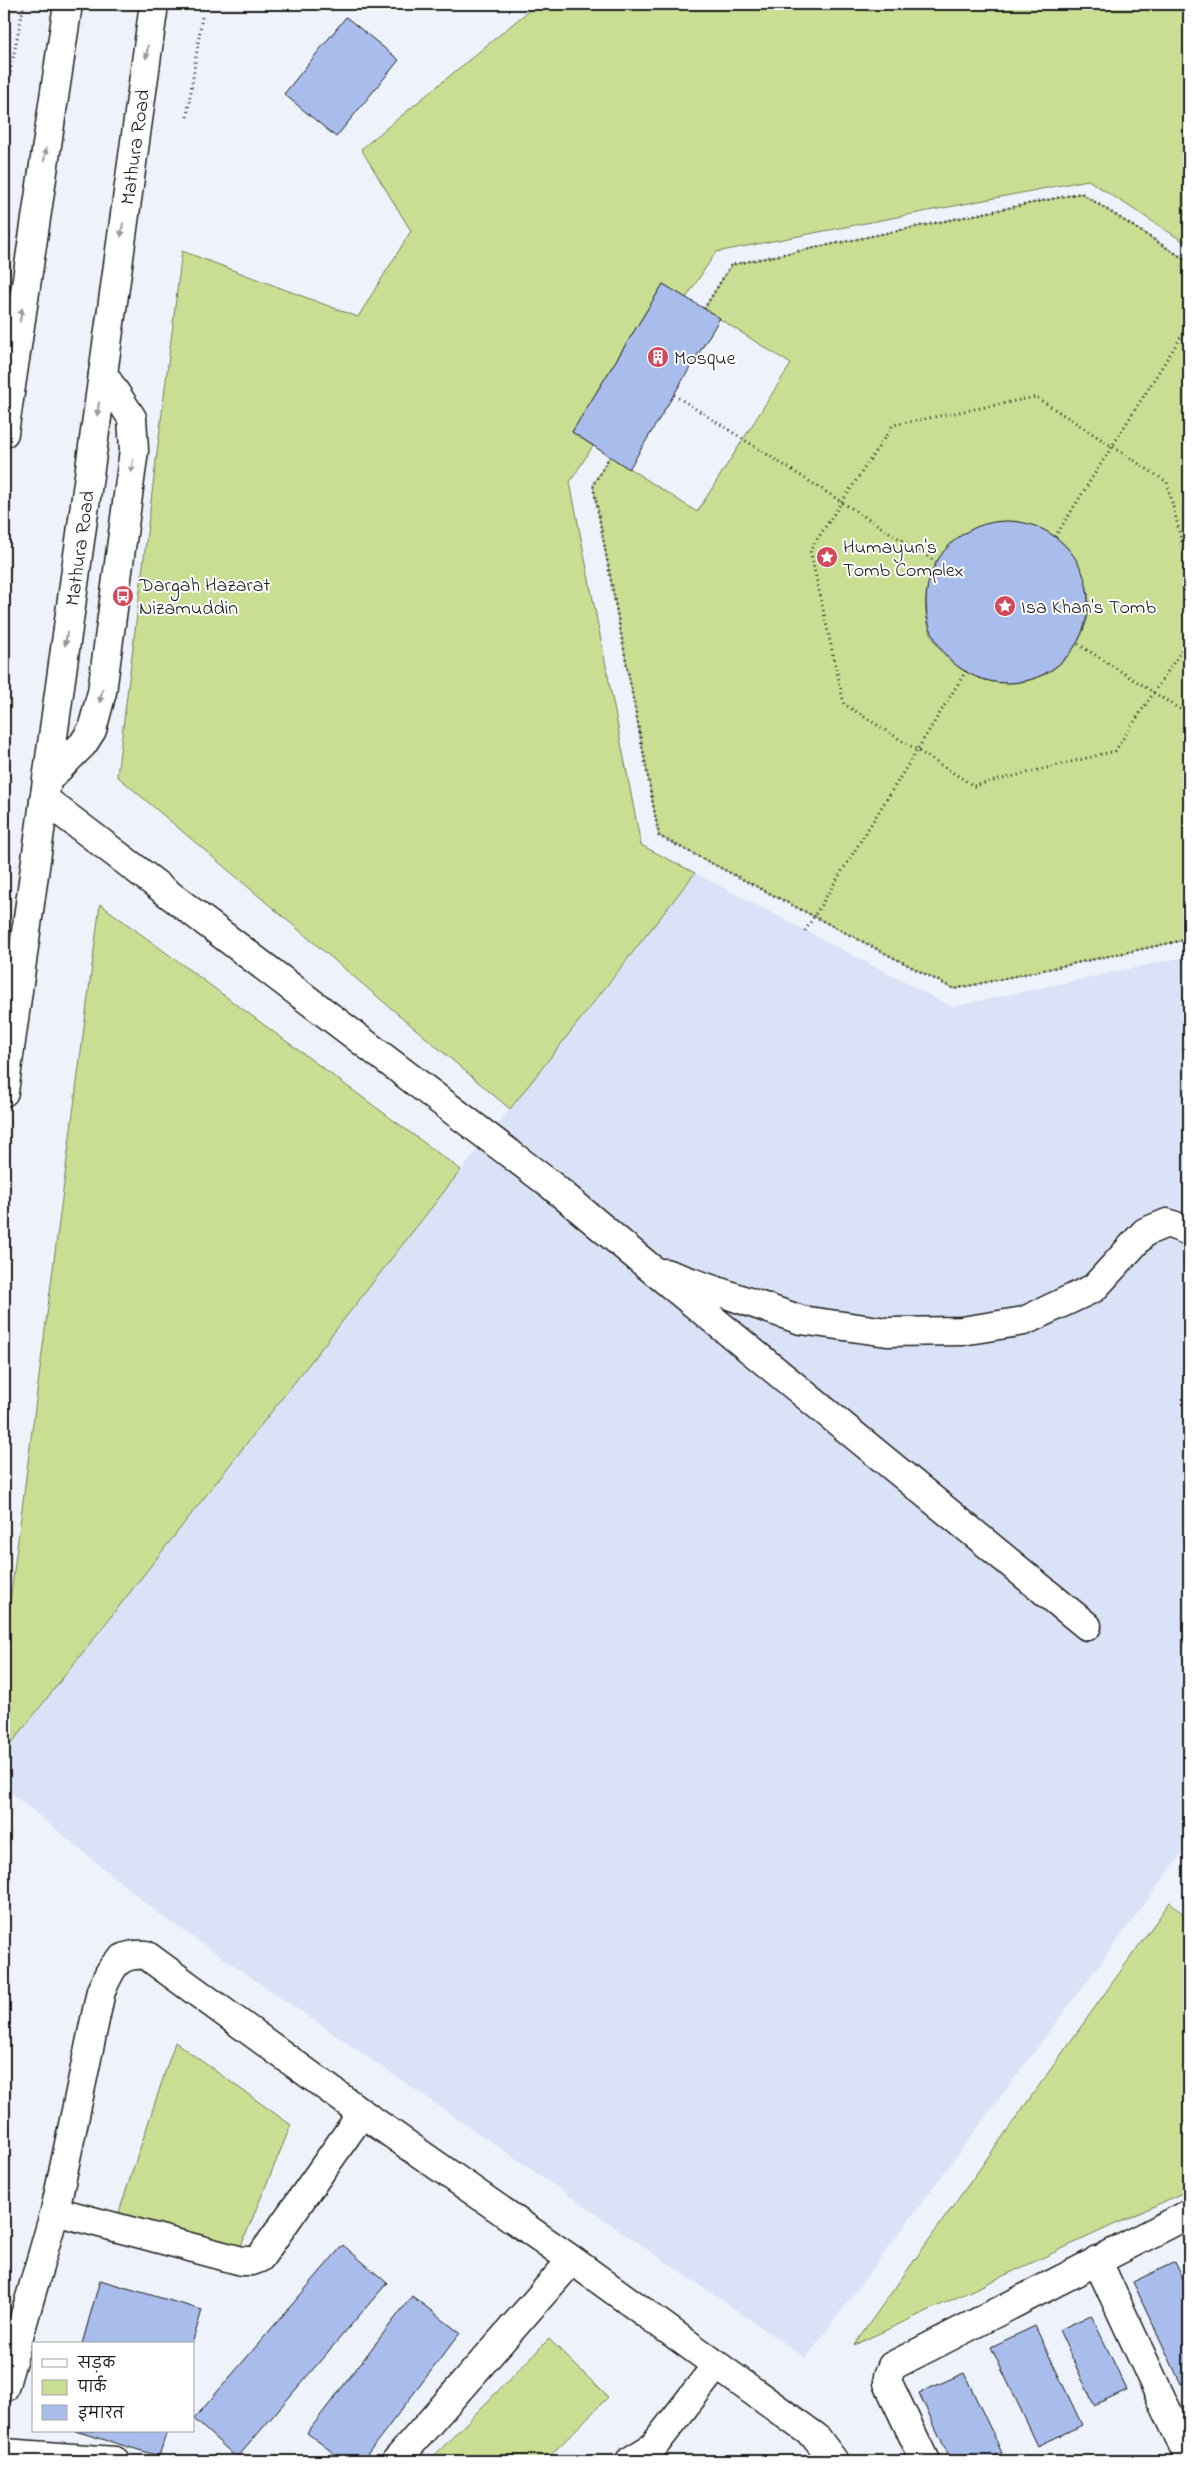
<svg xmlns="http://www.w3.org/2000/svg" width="1193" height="2465" viewBox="0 0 1193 2465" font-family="'Indie Flower','Playpen Sans Deva',sans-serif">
	<rect width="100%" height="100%" fill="#eef2fb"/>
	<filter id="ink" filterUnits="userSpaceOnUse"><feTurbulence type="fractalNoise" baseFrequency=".02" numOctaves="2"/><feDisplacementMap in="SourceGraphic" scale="10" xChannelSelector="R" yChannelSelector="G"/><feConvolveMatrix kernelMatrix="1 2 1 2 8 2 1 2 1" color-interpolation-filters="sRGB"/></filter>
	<g filter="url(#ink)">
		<!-- built -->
		<path fill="#d9e2f6" d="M695 873 952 1007 1189 956V1844L806 2358 162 1916 4 1787V1753Z"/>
		<!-- green -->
		<path fill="#cade93" stroke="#737d58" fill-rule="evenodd" d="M537 4H1189V245L1088 180 716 252 686 298 663 284 572 432 593 446 570 482 641 845 695 873 510 1109 117 776 182 251 358 317 411 231 361 149Z
			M1081 193 1189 262V272L1185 278 1189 282V939L954 989 659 836 593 485 610 456 697 512 791 364 704 309 731 265ZM997 522C1042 522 1071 537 1085 582 1089 593 1090 608 1087 620 1051 734 895 677 931 577 943 542 963 531 997 522Z
			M100 904 461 1170 4 1753V1648Z
			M1170 1902 1189 1919V2190L854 2345Z
			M175 2042 291 2125 241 2246 118 2215Z
			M549 2339 608 2397 545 2461H429Z"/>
		<!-- building -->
		<path fill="#a9bdec" stroke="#1c1c1c" d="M346 17 399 60 336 137 284 94Z
			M663 284 720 318 629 469 572 432Z
			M926 602a81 81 0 1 1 162 0a81 81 0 1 1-162 0Z
			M343 2245 387 2283 237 2458 194 2419Z
			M1175 2262 1189 2292V2380L1181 2384 1133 2282Z
			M100 2280 202 2310 192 2344H82Z
			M412 2296 460 2333 362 2461H344L307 2433Z
			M1091 2315 1127 2390 1094 2405 1059 2330Z
			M1035 2326 1082 2425 1038 2446 991 2347Z
			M964 2373 1002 2453 985 2461H951L919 2393Z
			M75 2431H167L159 2456Z"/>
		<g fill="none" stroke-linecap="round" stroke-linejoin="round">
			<!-- minor casing -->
			<g stroke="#1c1c1c" stroke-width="31">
				<path id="minor" d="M47 780 83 744 92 730 102 692 134 450 132 418 103 374
					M44 799 551 1185 648 1266 1087 1626
					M665 1273 801 1320 887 1332 962 1331 1024 1321 1094 1288 1145 1232 1167 1223 1189 1231
					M55 2211 242 2261H252L260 2258 362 2113
					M1097 2260 1189 2458
					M4 2388 55 2211 101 1991C112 1966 117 1953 146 1955L362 2113 572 2260 816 2437 834 2461
					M4 2453 115 2461
					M396 2461 572 2260
					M630 2461 653 2447 716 2366
					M925 2461 888 2383V2376L892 2366 1189 2214"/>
			</g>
			<!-- major casing -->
			<g stroke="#1c1c1c" stroke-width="31">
				<g id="major">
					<path d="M4 433 68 4"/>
					<path id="s1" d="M4 1092 154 4"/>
				</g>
			</g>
			<!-- path -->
			<path stroke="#1c1c1c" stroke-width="3" stroke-dasharray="1 4" stroke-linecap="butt" d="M6 92 24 4
				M187 117 202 17
				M704 309 731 265 1081 193 1189 262
				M674 395 936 562
				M610 456 593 485 659 836 954 989 1189 939
				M1055 537 1189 324
				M1189 571 1167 482 1036 397 893 425 810 550 844 704 974 786 1115 751 1189 639
				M1078 644 1189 715
				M805 931 966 671"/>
			<!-- minor -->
			<use href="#minor" stroke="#fff" stroke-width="28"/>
			<!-- major -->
			<use href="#major" stroke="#fff" stroke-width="28"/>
		</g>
		<!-- one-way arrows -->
		<defs><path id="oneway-solid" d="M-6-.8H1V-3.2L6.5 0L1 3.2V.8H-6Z" transform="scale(1.25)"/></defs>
		<g fill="#999">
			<use href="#oneway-solid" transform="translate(147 52) rotate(98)"/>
			<use href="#oneway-solid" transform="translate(45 155) rotate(-81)"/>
			<use href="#oneway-solid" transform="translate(122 230) rotate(98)"/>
			<use href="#oneway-solid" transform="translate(21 315) rotate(-81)"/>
			<use href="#oneway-solid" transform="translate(98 409) rotate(98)"/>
			<use href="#oneway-solid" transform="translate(132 466) rotate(98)"/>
			<use href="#oneway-solid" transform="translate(66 639) rotate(98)"/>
			<use href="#oneway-solid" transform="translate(101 696) rotate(103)"/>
		</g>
	</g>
	<!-- icons -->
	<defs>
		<g id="building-disc" transform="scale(1.125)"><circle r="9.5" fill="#d1495b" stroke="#fff"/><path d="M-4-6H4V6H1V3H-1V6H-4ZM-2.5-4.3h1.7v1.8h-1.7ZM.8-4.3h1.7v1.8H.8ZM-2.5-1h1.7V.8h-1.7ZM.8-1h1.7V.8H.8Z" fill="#fff"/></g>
		<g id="sight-disc" transform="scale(1.125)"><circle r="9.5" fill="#d1495b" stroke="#fff"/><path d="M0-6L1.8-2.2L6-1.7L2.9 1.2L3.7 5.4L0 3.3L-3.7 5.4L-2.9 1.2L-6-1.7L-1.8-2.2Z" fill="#fff"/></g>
		<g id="bus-disc" transform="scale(1.125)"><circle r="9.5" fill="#d1495b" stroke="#fff"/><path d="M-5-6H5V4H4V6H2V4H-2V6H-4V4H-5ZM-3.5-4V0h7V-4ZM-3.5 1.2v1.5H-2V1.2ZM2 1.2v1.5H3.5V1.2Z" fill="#fff"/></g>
	</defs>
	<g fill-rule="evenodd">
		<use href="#building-disc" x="658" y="357"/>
		<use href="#sight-disc" x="827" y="557"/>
		<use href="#bus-disc" x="123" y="596"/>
		<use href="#sight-disc" x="1005" y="606"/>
	</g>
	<g text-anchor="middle" stroke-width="4" stroke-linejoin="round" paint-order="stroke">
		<!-- street labels -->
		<g font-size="20" fill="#1c1c1c" stroke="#fff">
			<text dy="7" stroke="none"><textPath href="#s1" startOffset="954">Mathura Road</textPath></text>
			<text dy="7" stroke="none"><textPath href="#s1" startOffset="549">Mathura Road</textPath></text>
		</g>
		<!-- poi labels -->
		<g font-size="20" fill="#1c1c1c" stroke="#fff" text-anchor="start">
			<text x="674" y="364">Mosque</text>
			<text x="843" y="553">Humayun's<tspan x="843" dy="23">Tomb Complex</tspan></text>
			<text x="139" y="591">Dargah Hazarat<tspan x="139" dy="23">Nizamuddin</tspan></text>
			<text x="1021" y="613">Isa Khan's Tomb</text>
		</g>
	</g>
	<!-- margin -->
	<rect width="1193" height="2465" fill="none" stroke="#fff" stroke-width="20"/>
	<rect x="10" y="10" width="1173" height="2445" fill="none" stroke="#1c1c1c" stroke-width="2" filter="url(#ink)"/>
	<!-- legend -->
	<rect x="32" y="2342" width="162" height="90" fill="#ffffff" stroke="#a4a4a4"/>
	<rect x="42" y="2359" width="25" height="8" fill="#ffffff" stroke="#a4a4a4"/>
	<text x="78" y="2368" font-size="15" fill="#1c1c1c">सड़क</text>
	<rect x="42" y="2380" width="25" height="15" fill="#cade93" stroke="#a4a4a4"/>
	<text x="78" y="2392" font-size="15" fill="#1c1c1c">पार्क</text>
	<rect x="42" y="2405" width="25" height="15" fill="#a9bdec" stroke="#a4a4a4"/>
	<text x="78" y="2418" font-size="15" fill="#1c1c1c">इमारत</text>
</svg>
